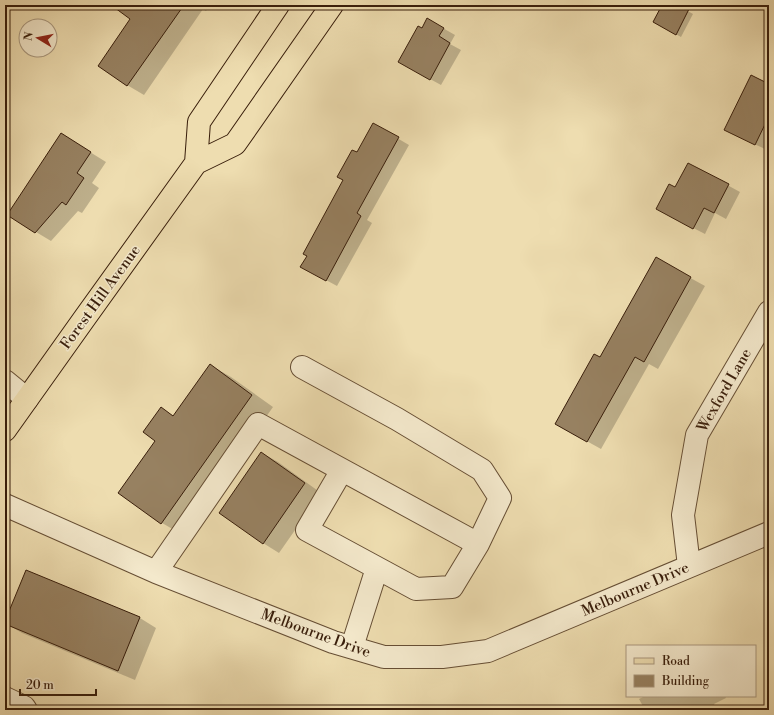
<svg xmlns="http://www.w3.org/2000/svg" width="774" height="715" viewBox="0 0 774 715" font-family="'Libre Bodoni',serif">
	<rect width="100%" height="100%" fill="#eeddb0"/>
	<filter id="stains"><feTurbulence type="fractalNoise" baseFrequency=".005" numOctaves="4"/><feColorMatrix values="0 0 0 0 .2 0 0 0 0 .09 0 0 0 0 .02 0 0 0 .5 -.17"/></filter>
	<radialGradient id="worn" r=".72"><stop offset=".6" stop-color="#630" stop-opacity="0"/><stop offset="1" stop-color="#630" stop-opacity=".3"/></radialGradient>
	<!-- shadow -->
	<path fill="#0003" d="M134 5H210L206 11 203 9 144 95 127 85 132 19Z
		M663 5H677L693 14 681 37 654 22Z
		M427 19 455 35 450 44 461 50 441 85 399 62 422 29Z
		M769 85V146L767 150 737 136Z
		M373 124 409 145 367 220 372 223 337 286 313 273 308 255 357 153Z
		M77 144 106 162 92 183 99 188 82 213 78 211 51 241 36 232Z
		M689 164 740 192 726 219 715 213 705 234 668 215 676 189Z
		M656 259 705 286 658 369 649 364 601 449 556 424 600 358Z
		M210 365 231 377 273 407 183 535 162 523 120 493 156 441 161 408 174 416Z
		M262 453 278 462 321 493 279 553 263 543Z
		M27 572 140 618 156 628 135 680 22 633 5 623Z
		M645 696H725L726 698 714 704 717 710H645L639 699Z"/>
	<!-- building -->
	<path fill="#978161" stroke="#391e0b" d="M111 5H184L127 86 98 66 130 19Z
		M662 5H691L676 35 653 22Z
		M427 18 444 28 439 36 450 43 430 80 398 62 418 26 422 28Z
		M751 75 769 84V116L755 145 724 130Z
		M373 123 399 137 357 213 361 216 326 281 300 267 307 256 303 254 343 180 337 177 352 150 357 152Z
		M61 133 91 152 77 173 84 178 66 205 62 202 35 233 7 215Z
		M688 163 729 184 714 213 704 208 693 229 656 209 669 184 675 187Z
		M656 257 691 277 644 362 635 357 587 442 555 424 594 354 600 357Z
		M210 364 252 395 161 524 118 493 155 441 143 432 161 407 173 416Z
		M261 452 305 483 263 544 219 513Z
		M26 570 140 617 118 671 5 624V621Z"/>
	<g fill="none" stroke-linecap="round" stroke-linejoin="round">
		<!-- minor casing -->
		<g stroke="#664e34" stroke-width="24">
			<path id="minor" d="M302 367 397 419 482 470 500 498 478 544
				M5 381 27 399
				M5 505 156 572 333 642 384 657H442L488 651 769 533
				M689 566 683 515 697 435 769 312
				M156 572 258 424 478 544 452 587 416 589 307 530 342 470
				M352 647 377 568
				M5 698 24 707 26 710"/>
		</g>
		<!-- major casing -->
		<g stroke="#391e0b" stroke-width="24">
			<path id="major" d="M196 163 199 122 278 5
				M5 430 84 319 196 163 235 144 332 5"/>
		</g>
		<!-- minor -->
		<use href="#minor" stroke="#f4e9cc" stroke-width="22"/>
		<!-- major -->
		<use href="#major" stroke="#eeddb0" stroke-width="22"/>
	</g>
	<g text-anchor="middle" stroke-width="3" stroke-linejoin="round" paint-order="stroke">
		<!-- street labels -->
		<g font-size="15" fill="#391e0b" stroke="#f4e9cc">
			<text transform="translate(100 297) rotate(-54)" y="5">Forest Hill Avenue</text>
			<text transform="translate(724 390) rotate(-60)" y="5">Wexford Lane</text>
			<text transform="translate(635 589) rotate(-23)" y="5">Melbourne Drive</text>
			<text transform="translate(316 633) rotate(20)" y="5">Melbourne Drive</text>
		</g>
	</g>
	<!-- margin -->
	<rect width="774" height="715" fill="none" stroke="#eeddb0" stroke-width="20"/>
	<rect x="6" y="6" width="762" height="703" fill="none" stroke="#391e0b" stroke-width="2"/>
	<rect x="10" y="10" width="754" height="695" fill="none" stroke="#391e0b"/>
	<!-- legend -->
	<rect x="626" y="645" width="130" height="52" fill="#f4e9cc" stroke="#a9987f"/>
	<rect x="634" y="658" width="20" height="6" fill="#eeddb0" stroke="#a9987f"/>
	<text x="662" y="665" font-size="12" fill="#391e0b">Road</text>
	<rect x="634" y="675" width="20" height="12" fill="#978161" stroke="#a9987f"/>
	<text x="662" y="685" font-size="12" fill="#391e0b">Building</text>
	<!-- north arrow -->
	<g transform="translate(38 38) rotate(280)"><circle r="19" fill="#f4e9cc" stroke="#a9987f"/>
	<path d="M0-3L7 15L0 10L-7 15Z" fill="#8f2418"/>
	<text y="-6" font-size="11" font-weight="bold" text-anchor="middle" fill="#391e0b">N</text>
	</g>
	<!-- scale -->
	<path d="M20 689v6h76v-6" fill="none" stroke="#391e0b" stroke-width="2"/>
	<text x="26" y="689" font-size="12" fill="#391e0b" stroke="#f4e9cc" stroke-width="3" paint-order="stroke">20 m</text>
	<rect width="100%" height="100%" filter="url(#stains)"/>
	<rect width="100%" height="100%" fill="url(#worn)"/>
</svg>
